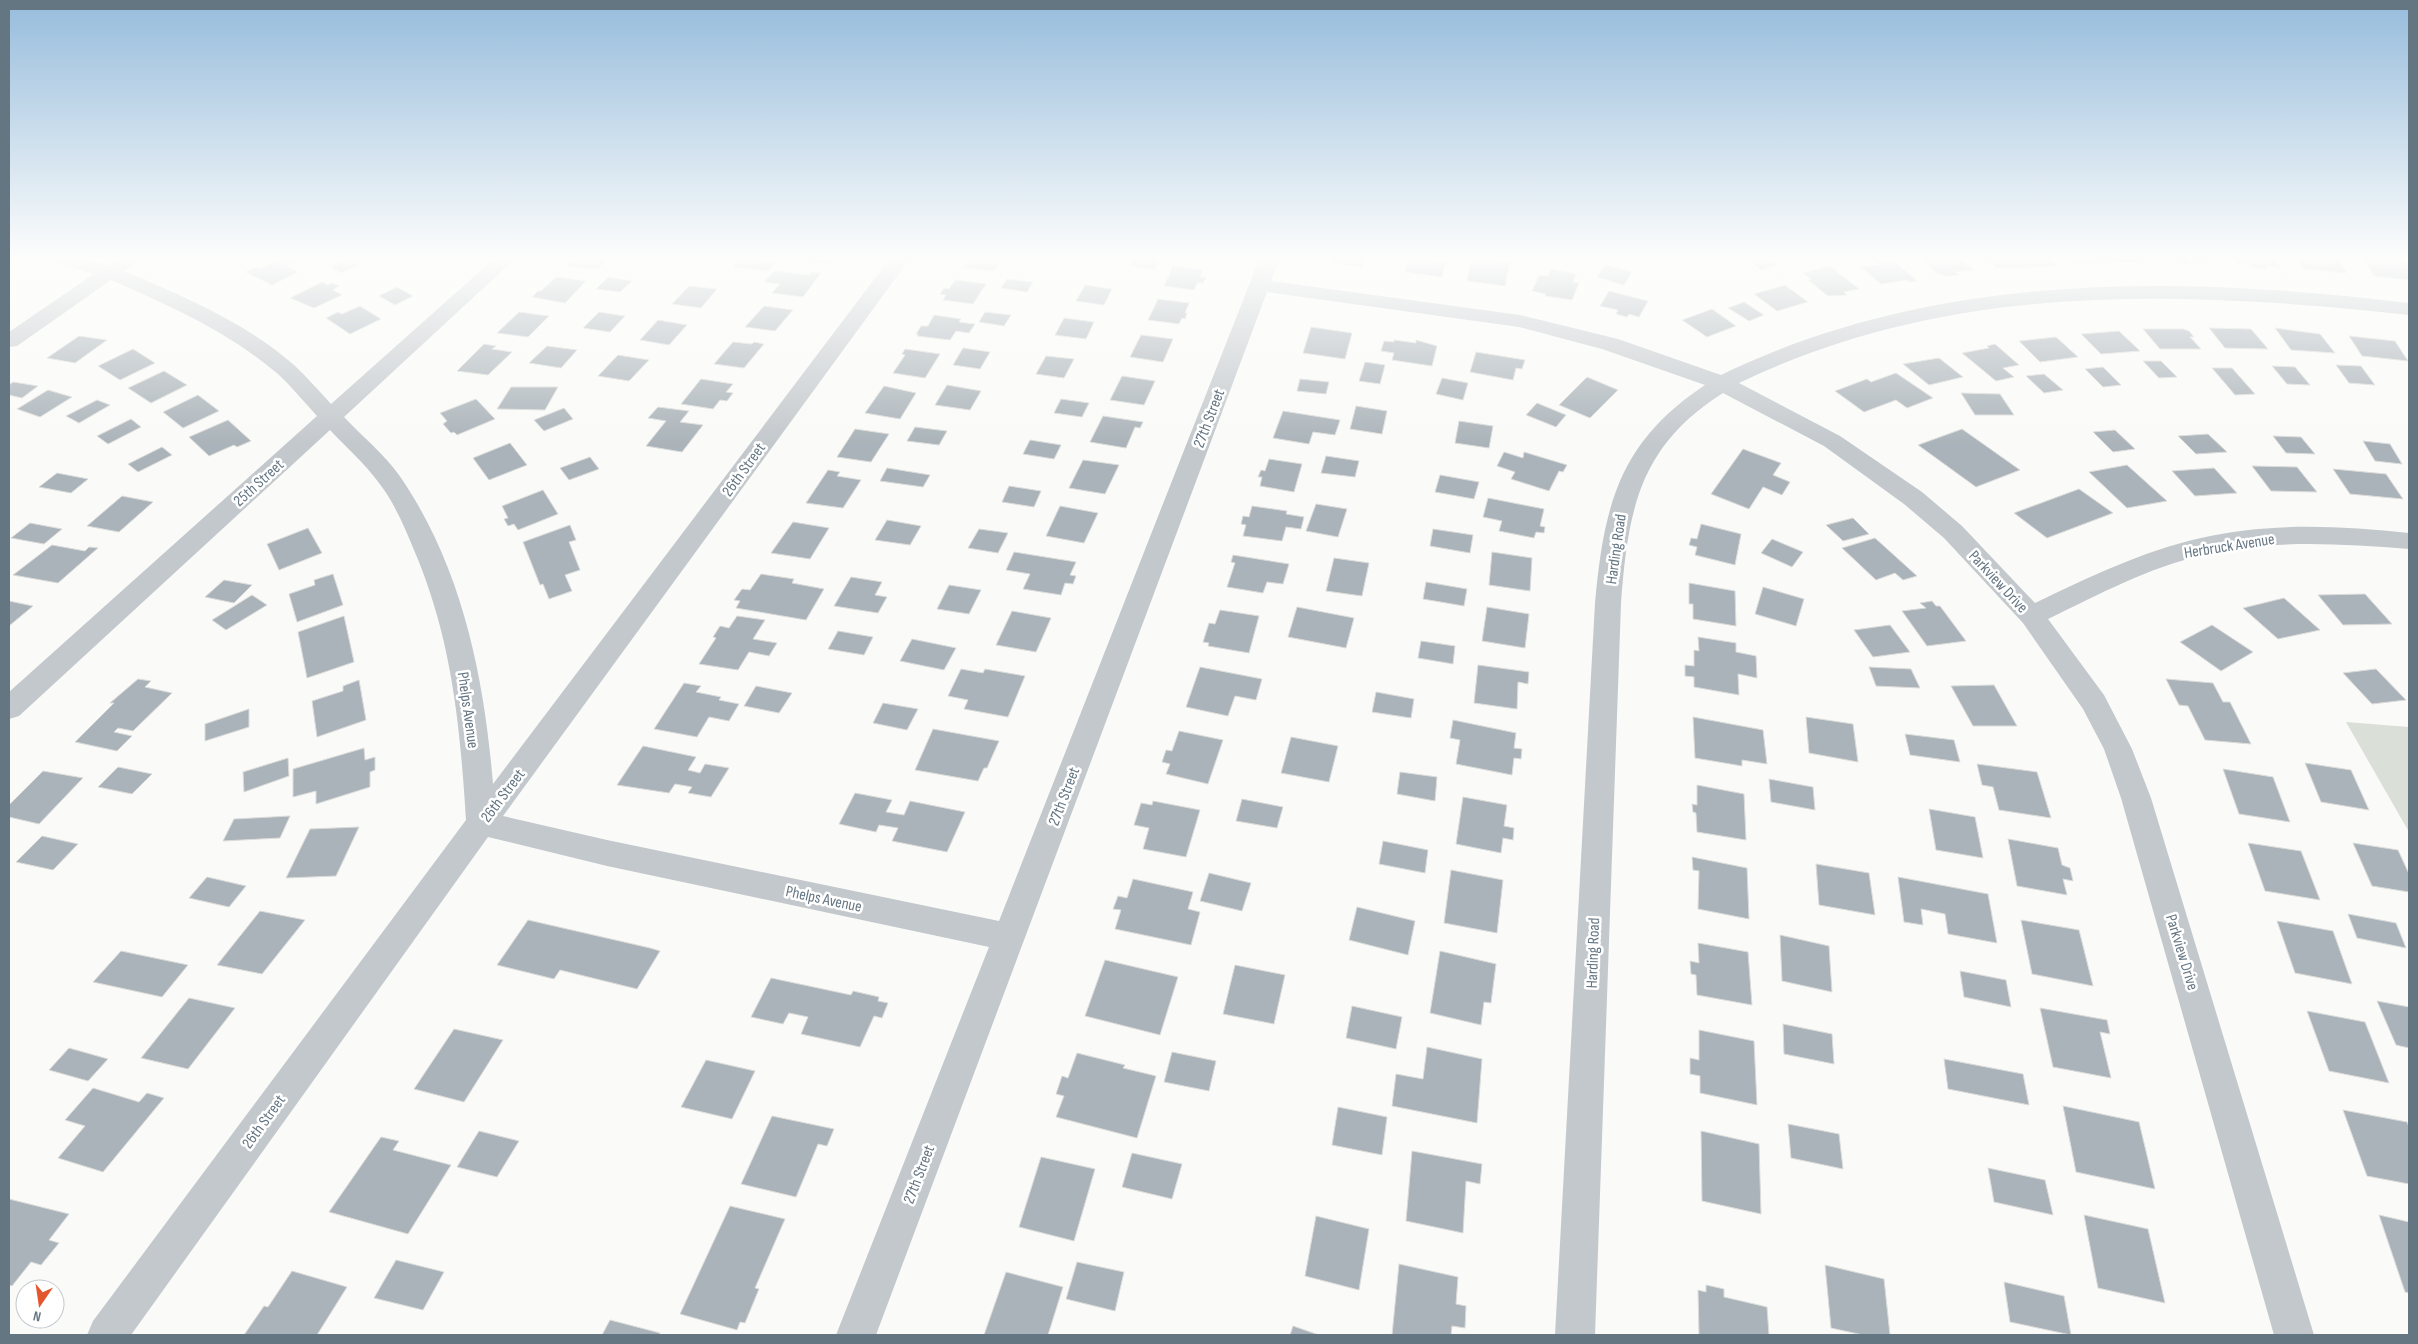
<svg xmlns="http://www.w3.org/2000/svg" width="2418" height="1344" viewBox="0 0 2418 1344" font-family="'Sofia Sans Condensed',sans-serif">
	<rect width="100%" height="100%" fill="#fafaf8"/>
	<!-- green -->
	<path fill="#dadfd7" d="M2346 722 2409 727V832Z"/>
	<!-- building -->
	<path fill="#aab3b9" stroke="#dcdcda" d="M283 257 302 258 286 266 298 272 272 285 245 272 256 267 259 269Z
		M353 257 364 263 341 273 330 267Z
		M575 257H610L598 269 566 266Z
		M741 257 776 262 768 271 733 267Z
		M803 257H842L839 259H834L830 264 801 260Z
		M971 257H1003L994 271 964 268Z
		M1021 257H1048L1046 260Z
		M1134 257H1145L1160 259 1155 269 1130 266Z
		M1333 257H1364L1362 267 1331 263Z
		M1409 257 1446 261 1442 277 1405 272Z
		M1472 257 1510 261 1505 286 1467 281Z
		M1744 257H1768L1779 265 1761 270Z
		M1929 257H1958L1973 270 1955 272 1959 275 1949 276 1938 274 1920 258Z
		M1985 257H2048L2058 266 1996 268Z
		M2066 257H2152L2155 260H2137L2140 263 2099 261 2100 263 2084 264 2070 262Z
		M2162 257H2203L2208 262 2187 261 2190 264H2183L2180 261H2166Z
		M2232 257H2272L2280 267 2265 266 2267 269 2253 268 2250 264H2237Z
		M2296 257H2336L2347 273 2304 269Z
		M2362 257H2402L2409 268V280L2374 276Z
		M1884 259 1888 262 1894 261 1917 281 1910 282 1907 280 1881 284 1861 267 1879 265 1875 261Z
		M1605 265 1632 272 1624 285 1597 277Z
		M1173 266 1203 270 1200 277 1206 278 1203 283H1197L1194 290 1164 286Z
		M1830 266 1859 289 1844 292 1847 295 1828 296 1808 280 1811 279 1803 273Z
		M1551 269 1576 274 1573 282 1579 283 1572 300 1545 296 1546 294 1532 291 1539 275 1548 276Z
		M774 271 809 275 811 272 821 273 803 297 772 293 780 284 764 282Z
		M556 277 586 281 565 303 532 297 538 291H541Z
		M608 277 632 281 620 292 596 289Z
		M1007 279 1033 282 1027 292 1001 288Z
		M955 280 986 284 973 304 943 300 946 295 940 294 944 288 949 289Z
		M322 282 327 285 332 283 339 286 333 290 342 295 314 308 290 298Z
		M1085 285 1112 289 1104 305 1076 301Z
		M1785 285 1808 302 1777 311 1754 294Z
		M689 286 717 289 701 308 672 304Z
		M397 287 413 296 395 305 379 296Z
		M1609 291 1648 301 1639 317 1629 314 1627 317 1616 314 1618 310 1600 306Z
		M1158 299 1189 303 1185 313H1187L1185 319 1182 318 1179 324 1148 320Z
		M1744 302 1764 315 1749 321 1728 308Z
		M360 306 381 319 350 334 326 318 338 312 342 314Z
		M764 306 793 310 775 331 745 327Z
		M1712 309 1736 326 1707 337 1682 320Z
		M519 312 549 316 528 337 497 333Z
		M599 312 625 316 610 332 583 328Z
		M985 312 1011 315 1004 326 979 322Z
		M934 315 961 319 959 322 975 324 969 333 956 331 950 340 917 336 918 334H916L921 326H928Z
		M1064 318 1094 322 1086 339 1055 335Z
		M658 320 687 325 669 345 640 340Z
		M1311 327 1352 333 1345 359 1303 353Z
		M2209 328 2251 329 2268 349 2225 348Z
		M2275 328 2320 334 2335 353 2291 350Z
		M2143 329H2183L2189 331 2194 337H2190L2201 349H2160Z
		M2119 331 2140 351 2101 354 2081 334Z
		M1141 335 1173 339 1163 362 1130 357Z
		M79 336 107 340 75 363 47 358Z
		M2349 336 2395 341 2408 361 2362 356Z
		M2056 337 2078 357 2040 362 2019 341Z
		M1394 340 1416 343V340L1437 346 1432 366 1392 360 1394 353 1381 351 1384 341 1394 342Z
		M733 342 752 344 754 342 764 344 744 368 714 364Z
		M484 344 496 346 492 349 512 352 488 375 457 371Z
		M1995 344 2019 365 2003 368 2014 377 1996 381 1962 353 1989 348 1987 346Z
		M547 346 577 350 561 368 529 363Z
		M963 348 990 352 980 369 953 365Z
		M133 349 155 363 120 380 98 366Z
		M905 349 940 354 925 378 893 373 905 355 902 354Z
		M1476 352 1525 360 1522 369 1516 368 1513 380 1470 372Z
		M618 355 649 360 629 381 598 376Z
		M1046 356 1074 359 1064 378 1036 374Z
		M1939 358 1963 377 1929 385 1903 364Z
		M2143 361H2161L2177 377 2159 378Z
		M1365 362 1385 365 1380 384 1359 381Z
		M2336 365 2361 366 2375 385 2349 383Z
		M2272 366 2295 367 2310 385 2287 384Z
		M2103 367 2121 385 2103 387 2085 369Z
		M2212 368H2232L2255 394 2235 395Z
		M164 371 187 385 151 403 128 388Z
		M1896 373 1933 398 1907 408 1896 400 1864 412 1835 391 1867 379 1871 382Z
		M2044 374 2063 390 2044 393 2026 376Z
		M1122 376 1155 381 1144 405 1110 400Z
		M1587 377 1618 390 1590 418 1559 405Z
		M1442 378 1468 383 1463 400 1436 394Z
		M701 379 733 384 726 392 733 393 727 401 720 400 713 409 681 404Z
		M1300 379 1329 382 1326 394 1297 391Z
		M13 382 38 386 22 398 9 395V385Z
		M947 385 981 391 970 410 935 405Z
		M884 386 916 393 900 419 865 413Z
		M511 387H558L545 410 497 409Z
		M48 390 72 397 40 417 17 409Z
		M1961 393 2000 394 2014 415H1975Z
		M198 395 219 411 183 428 163 412Z
		M476 399 495 419 457 435 454 432 451 433 443 424 447 421 440 413Z
		M1061 399 1089 403 1082 417 1054 413Z
		M97 400 110 405 79 423 66 416Z
		M1537 403 1566 415 1556 427 1526 415Z
		M1356 406 1387 411 1382 434 1350 429Z
		M658 407 689 411 680 422 703 425 682 452 646 446 666 421 648 418Z
		M564 408 573 419 544 431 534 420Z
		M1283 411 1340 420 1335 435 1313 432 1309 444 1273 438Z
		M1103 416 1143 422 1140 428 1135 427 1126 448 1090 442Z
		M131 419 141 427 108 444 97 436Z
		M228 420 251 441 237 447 234 445 209 456 189 437Z
		M1459 421 1493 426 1489 448 1455 443Z
		M915 427 947 431 939 445 907 441Z
		M855 429 889 434 871 462 837 457Z
		M1962 429 2020 470 1976 487 1918 445Z
		M2115 430 2135 449 2113 452 2093 432Z
		M2208 434 2227 452 2196 454 2178 436Z
		M2273 436 2301 437 2315 454 2286 453Z
		M1030 440 1061 445 1054 459 1023 454Z
		M2363 441 2390 444 2402 464 2375 461Z
		M510 443 527 465 489 480 473 458Z
		M162 447 172 455 138 472 128 464Z
		M1743 449 1781 463 1773 475 1790 482 1782 495 1763 487 1749 509 1711 494Z
		M1504 452 1523 458 1524 452 1567 465 1563 472 1559 471 1549 491 1511 479 1515 472 1497 466Z
		M1326 456 1359 461 1355 477 1321 473Z
		M590 457 599 469 569 480 560 468Z
		M1269 459 1302 464 1294 492 1260 486 1262 477H1258L1261 470 1265 471Z
		M1083 460 1119 465 1105 494 1069 488Z
		M2127 465 2167 501 2127 508 2089 472Z
		M2252 466 2297 467 2317 492 2271 491Z
		M887 468 930 475 923 487 880 481Z
		M2214 468 2237 493 2195 496 2172 471Z
		M2333 469 2386 474 2403 499 2350 494Z
		M828 470 840 472 837 476 861 480 843 508 806 503Z
		M57 473 88 479 71 493 39 487Z
		M1440 475 1479 482 1474 499 1435 492Z
		M1009 486 1041 491 1034 507 1002 502Z
		M2079 489 2113 513 2047 538 2014 513Z
		M543 490 558 514 518 530 514 524 508 526 504 519 508 518 502 506Z
		M122 496 153 502 119 532 87 526Z
		M1488 498 1544 509 1540 526 1545 527 1544 533 1536 532 1534 538 1499 531 1502 521 1483 517Z
		M1316 504 1347 509 1338 537 1306 531Z
		M1060 506 1098 513 1084 543 1046 536Z
		M1252 506 1287 511 1286 514 1304 517 1301 529 1286 527 1282 541 1243 536 1246 525 1241 524 1243 516 1249 517Z
		M1853 518 1869 534 1843 541 1826 525Z
		M887 520 921 526 910 545 875 540Z
		M793 522 829 528 810 559 771 553Z
		M30 523 62 529 44 544 11 538Z
		M1701 524 1741 534 1735 565 1695 555 1697 547 1689 545 1691 538 1697 539Z
		M570 525 576 540 569 542 580 570 565 575 572 591 549 599 543 584 540 585 523 542Z
		M308 528 322 553 279 570 267 544Z
		M979 529 1008 533 998 553 968 548Z
		M1433 529 1473 535 1470 553 1430 546Z
		M1875 538 1917 576 1903 580 1895 573 1876 580 1842 548Z
		M1772 539 1803 552 1792 567 1761 553Z
		M52 545 85 551 89 547 98 548 58 583 13 575Z
		M1014 552 1076 562 1070 575 1076 576 1073 584 1065 583 1061 595 1023 589 1030 574 1006 570Z
		M1492 552 1532 558 1530 591 1489 585Z
		M1233 555 1289 564 1283 584 1267 582 1263 593 1227 587 1235 563 1231 562Z
		M1334 558 1369 563 1362 596 1326 591Z
		M333 574 343 605 297 622 289 594 315 585 314 580Z
		M761 574 794 579 792 583 824 589 806 620 736 608 740 601 734 600 742 589 750 590Z
		M851 577 882 582 875 595 887 597 878 613 834 606Z
		M224 580 252 585 234 603 205 597Z
		M1426 582 1467 589 1464 606 1423 599Z
		M1689 583 1735 591 1736 626 1693 619V604H1689Z
		M949 585 981 590 969 614 937 609Z
		M1763 587 1804 599 1796 626 1755 614Z
		M2365 594 2392 624 2343 625 2318 595Z
		M252 595 267 605 226 630 212 620Z
		M2284 598 2320 630 2278 639 2243 608Z
		M9 601 33 606 9 626Z
		M1932 601 1936 606H1940L1966 641 1927 646 1902 611 1926 608 1920 603Z
		M1297 607 1354 618 1346 648 1288 637Z
		M1487 607 1529 614 1525 648 1482 641Z
		M1220 610 1259 616 1249 653 1208 646 1209 643 1203 642 1209 623 1215 624Z
		M1012 611 1051 618 1036 652 996 645Z
		M344 616 354 662 307 678 298 632Z
		M737 616 765 620 753 639 777 643 769 656 749 652 738 670 699 664 716 638 713 637 720 626 729 628Z
		M1890 625 1910 652 1873 657 1854 630Z
		M2212 625 2253 652 2221 671 2180 642Z
		M838 631 873 637 864 655 828 649Z
		M1698 637 1736 643V652L1756 656 1757 678 1738 674 1739 695 1694 687V677L1685 676V665L1694 666V650L1699 651Z
		M912 639 956 648 944 670 900 661Z
		M1421 641 1455 646 1453 664 1418 658Z
		M1478 665 1529 672 1528 684 1518 682 1517 709 1474 703Z
		M1200 667 1262 679 1256 700 1235 696 1228 716 1186 707Z
		M1869 667 1911 669 1920 688 1876 686Z
		M961 669 983 673 985 669 1025 676 1008 717 964 709 968 700 948 696Z
		M2376 669 2406 700 2372 704 2343 673Z
		M138 679 151 681 145 687 172 693 133 731 118 728 114 732 132 736 117 751 75 742 114 703H110Z
		M2166 679 2213 683 2223 702H2230L2251 744 2205 740 2188 706 2179 705Z
		M359 680 366 720 317 737 312 701 343 691V686Z
		M684 683 701 686 696 692 721 697 719 700 739 704 729 721 709 717 697 737 654 729Z
		M1994 685 2017 726H1973L1951 686Z
		M756 686 792 693 779 713 744 706Z
		M1376 692 1414 699 1411 718 1372 712Z
		M883 703 918 709 907 730 873 723Z
		M249 709V727L205 741V724Z
		M1693 717 1763 730 1767 764 1742 760V766L1695 758Z
		M1806 717 1853 724 1858 762 1809 753Z
		M1453 720 1516 733 1514 748 1522 749 1521 759 1514 758 1512 775 1456 764 1460 740 1450 738Z
		M933 729 999 741 987 768H984L978 781 915 770Z
		M1179 731 1223 740 1208 784 1166 774 1170 764 1162 762 1166 750 1172 751Z
		M1905 734 1954 740 1960 762 1910 755Z
		M1291 737 1338 746 1329 782 1281 773Z
		M643 746 696 757 688 770 700 773 705 764 729 768 711 797 688 793 692 787 675 784 669 793 617 785Z
		M364 748 365 760 375 757V770L370 772V787L316 804V791L293 797V769Z
		M288 758 289 776 244 792 243 772Z
		M2305 763 2351 770 2369 810 2321 802Z
		M1977 764 2037 772 2051 818 1999 810 1993 787 1982 785Z
		M118 767 152 774 132 794 98 787Z
		M2223 769 2273 777 2290 822 2239 814Z
		M43 771 83 778 39 824 9 817V805Z
		M1400 772 1437 777 1435 801 1397 794Z
		M1769 779 1813 787 1815 810 1771 802Z
		M1697 785 1744 794 1746 840 1697 832 1696 813 1693 812 1692 804 1697 805Z
		M855 793 892 800 886 812 904 815 910 801 965 812 947 852 892 841 898 828 879 825 876 832 839 824Z
		M1463 797 1507 805 1504 826 1514 828 1513 840 1503 838 1501 853 1456 844Z
		M1242 799 1283 807 1277 828 1236 821Z
		M1153 801 1200 810 1186 857 1143 849 1149 828 1134 825 1141 803 1152 805Z
		M1929 809 1975 817 1983 858 1936 850Z
		M290 816 280 838 223 841 234 819Z
		M359 827 336 876 286 878 310 829Z
		M42 836 78 844 53 870 16 862Z
		M2008 839 2058 848 2062 865 2070 868 2073 881 2063 879 2067 895 2017 886Z
		M1383 841 1428 850 1425 873 1379 864Z
		M2248 843 2301 851 2320 900 2265 891Z
		M2353 843 2398 850 2409 874V892L2372 886Z
		M1692 857 1747 868 1749 919 1698 909 1699 871 1693 870Z
		M1816 864 1869 873 1875 915 1819 905Z
		M1451 870 1503 880 1497 933 1444 923Z
		M1209 873 1251 883 1242 911 1200 901Z
		M207 877 246 886 229 907 189 898Z
		M1898 877 1988 894 1997 943 1948 934 1945 914 1921 909 1923 925 1904 922Z
		M1133 879 1193 892 1188 909 1200 912 1191 945 1115 929 1121 910 1113 909 1118 896 1127 898Z
		M1357 907 1415 921 1408 955 1349 940Z
		M260 911 305 920 262 974 217 965Z
		M2348 914 2396 923 2406 948 2357 938Z
		M528 920 650 948 660 951 637 989 560 970 554 979 497 965Z
		M2021 920 2079 930 2093 986 2032 974Z
		M2277 921 2333 931 2352 984 2295 973Z
		M1780 935 1829 946 1832 992 1782 981Z
		M1698 943 1748 952 1752 1005 1697 995 1696 975 1691 974 1690 961 1699 963Z
		M121 951 188 965 162 997 93 982Z
		M1440 951 1496 964 1491 1003 1484 1002 1481 1025 1430 1013Z
		M1105 960 1178 977 1160 1035 1085 1016Z
		M1235 965 1285 975 1274 1024 1223 1014Z
		M1960 971 2006 980 2011 1007 1964 997Z
		M771 978 851 995 853 991 879 997 878 1001 888 1003 882 1018 874 1016 860 1047 801 1034 808 1017 789 1013 783 1024 751 1017Z
		M189 998 235 1008 188 1069 141 1058Z
		M2377 1001 2409 1007V1048L2396 1045Z
		M1352 1006 1402 1017 1396 1049 1346 1038Z
		M2040 1008 2107 1020 2110 1034 2100 1032 2111 1078 2053 1067Z
		M2307 1011 2365 1022 2389 1083 2329 1071Z
		M1783 1024 1832 1034 1834 1064 1784 1054Z
		M454 1029 503 1040 464 1102 414 1089Z
		M1699 1030 1754 1041 1757 1105 1700 1093V1076L1690 1074V1058L1699 1060Z
		M1427 1047 1482 1059 1477 1123 1392 1106 1396 1074 1423 1079Z
		M69 1048 108 1059 88 1081 49 1070Z
		M1172 1052 1216 1061 1209 1091 1164 1082Z
		M1077 1053 1125 1065 1123 1068 1156 1076 1137 1138 1056 1117 1064 1096 1056 1094 1062 1076 1068 1078Z
		M1944 1059 2023 1074 2029 1105 1948 1089Z
		M706 1060 755 1071 732 1119 681 1107Z
		M93 1088 139 1102 147 1093 164 1098 103 1172 58 1158 85 1126 65 1120Z
		M2063 1106 2139 1122 2155 1189 2076 1172Z
		M1338 1107 1387 1117 1382 1155 1332 1145Z
		M2343 1110 2407 1122 2409 1127V1184L2367 1176Z
		M772 1116 834 1129 827 1146 818 1144 796 1197 741 1184Z
		M1788 1124 1839 1134 1843 1169 1791 1158Z
		M479 1131 519 1141 497 1177 457 1167Z
		M1701 1131 1759 1144 1761 1214 1702 1201Z
		M381 1137 399 1141 393 1150 451 1165 408 1234 329 1212Z
		M1412 1151 1482 1164 1480 1184 1466 1181 1463 1233 1406 1221Z
		M1132 1153 1182 1164 1172 1199 1122 1187Z
		M1041 1157 1095 1169 1074 1241 1019 1227Z
		M1988 1168 2045 1180 2053 1215 1994 1202Z
		M9 1199 69 1214 49 1240 59 1243 41 1265 31 1262 12 1286 9 1285Z
		M730 1206 785 1219 755 1288 759 1289 745 1323 740 1322 737 1330 680 1314Z
		M2084 1215 2148 1229 2165 1303 2098 1288Z
		M2379 1215 2409 1222V1293L2405 1292Z
		M1316 1216 1369 1229 1359 1290 1305 1276Z
		M396 1260 444 1272 423 1310 374 1298Z
		M1077 1262 1124 1272 1115 1311 1066 1299Z
		M1399 1264 1458 1277 1456 1304 1466 1306 1465 1328 1452 1326 1451 1335H1392Z
		M1825 1265 1884 1279 1890 1335H1863L1831 1328Z
		M292 1271 347 1287 317 1335H244L264 1306 268 1307Z
		M1006 1272 1063 1287 1048 1335H984Z
		M2004 1282 2064 1296 2071 1335 2010 1322Z
		M1706 1285 1724 1289V1297L1767 1307 1769 1335H1699L1698 1290 1706 1292Z
		M610 1320 660 1333 659 1335H602Z
		M1293 1326 1319 1335H1290Z"/>
	<g fill="none" stroke-linecap="round" stroke-linejoin="round">
		<!-- minor -->
		<path fill="#c3c8cc" fill-rule="evenodd" d="M47 257H78L107 265 119 257H142L139 261 124 271C183 296 245 322 294 365 307 377 319 391 331 404L496 257H517L344 417C362 436 384 454 399 475 462 566 484 676 493 784L891 257H911L503 816 607 840 999 921 1260 257H1280L1271 281 1520 315 1618 339 1721 375C1935 271 2178 275 2409 303V315C2180 290 1952 281 1739 383L1840 436 1922 492 1962 526 2035 603C2089 577 2143 551 2201 538 2269 522 2340 526 2409 533V549C2340 544 2271 539 2204 555 2149 567 2098 595 2048 619L2104 695 2132 749 2151 798 2314 1335H2274L2121 798 2104 749 2083 709 2023 623 1944 538 1904 504 1824 446 1723 393C1639 446 1628 510 1621 603L1595 1335H1555L1595 603C1604 505 1619 442 1705 385L1602 349 1519 327 1267 292 876 1335H836L989 947 607 866 488 837 131 1335H87L93 1321 466 820C460 725 452 639 414 550 405 528 394 502 379 483 365 464 346 447 330 430L19 716 9 719V692L317 416C304 402 292 387 278 374 229 332 170 306 111 280L17 346 9 347V332L94 274 50 261Z"/>
	</g>
	<!-- sky -->
	<linearGradient id="sky" x2="0" y2="1"><stop stop-color="#96bcdc"/><stop offset="0.58" stop-color="#fdfdfc"/><stop offset="1" stop-color="#fdfdfc" stop-opacity="0"/></linearGradient>
	<rect width="2418" height="445" fill="url(#sky)"/>
	<g text-anchor="middle" stroke-width="5" stroke-linejoin="round" paint-order="stroke">
		<!-- street labels -->
		<g font-size="16" fill="#657683" stroke="#fff">
			<text transform="translate(1208 418) rotate(-69)" y="6">27th Street</text>
			<text transform="translate(743 469) rotate(-54)" y="6">26th Street</text>
			<text transform="translate(258 482) rotate(-42)" y="6">25th Street</text>
			<text transform="translate(2229 545) rotate(-9)" y="6">Herbruck Avenue</text>
			<text transform="translate(1615 549) rotate(-82)" y="6">Harding Road</text>
			<text transform="translate(1999 581) rotate(47)" y="6">Parkview Drive</text>
			<text transform="translate(469 710) rotate(82)" y="6">Phelps Avenue</text>
			<text transform="translate(502 795) rotate(-53)" y="6">26th Street</text>
			<text transform="translate(1063 796) rotate(-69)" y="6">27th Street</text>
			<text transform="translate(824 898) rotate(12)" y="6">Phelps Avenue</text>
			<text transform="translate(2183 952) rotate(73)" y="6">Parkview Drive</text>
			<text transform="translate(1592 953) rotate(-88)" y="6">Harding Road</text>
			<text transform="translate(263 1121) rotate(-54)" y="6">26th Street</text>
			<text transform="translate(918 1174) rotate(-69)" y="6">27th Street</text>
		</g>
	</g>
	<!-- border -->
	<rect width="2418" height="1344" fill="none" stroke="#657683" stroke-width="20"/>
	<!-- north arrow -->
	<g transform="translate(40 1304) rotate(193)"><circle r="24" fill="#ffffff" stroke="#c1c8cd"/>
	<path d="M0-4L9 19L0 12L-9 19Z" fill="#e4572e"/>
	<text y="-8" font-size="14" font-weight="bold" text-anchor="middle" fill="#657683">N</text>
	</g>
</svg>
